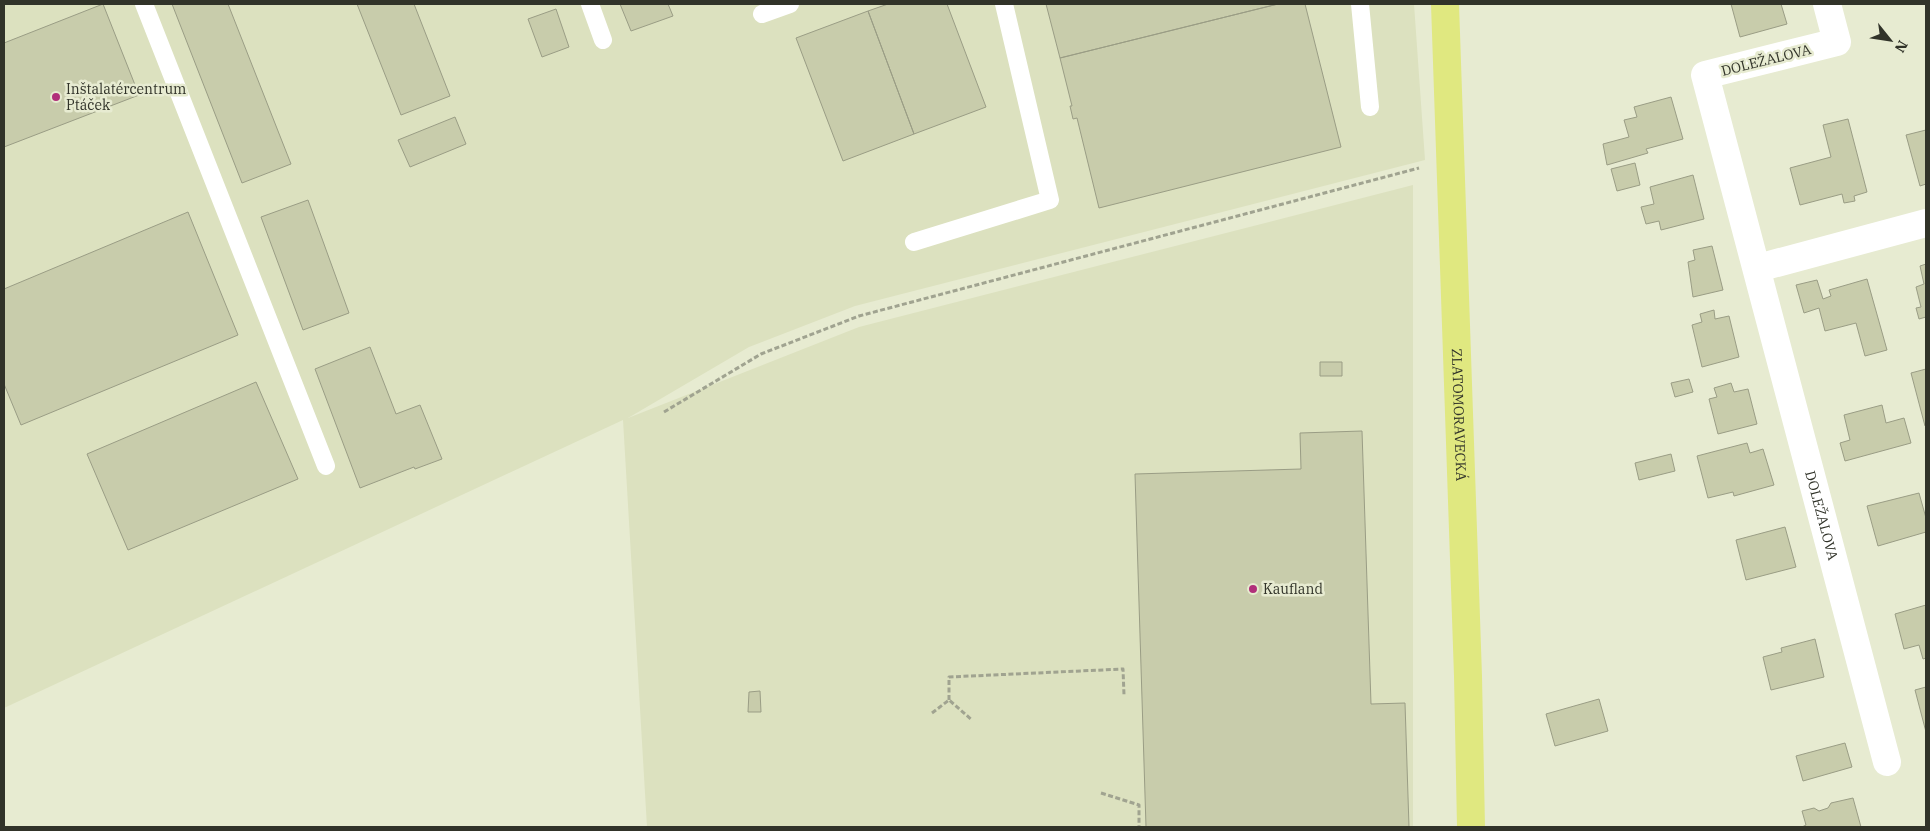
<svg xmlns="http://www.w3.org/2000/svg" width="1930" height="831" viewBox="0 0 1930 831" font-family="'IBM Plex Serif',serif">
	<rect width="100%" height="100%" fill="#e7ebd1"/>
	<!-- built -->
	<path fill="#dce1bf" d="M4 4H1414L1425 160 855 306 749 347 628 418 859 327 1413 185V827H647L623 420 4 708Z"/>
	<!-- building -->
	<path fill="#c8ccab" stroke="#9a9d85" d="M103 4 139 95 4 147V43Z
		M172 4H228L291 164 242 183Z
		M357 4H414L450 96 401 115Z
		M620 4H668L673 16 631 31Z
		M888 4H947L986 107 914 134 868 11Z
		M1046 4H1278L1060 58Z
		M1278 4H1305L1341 147 1099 208 1077 118 1073 119 1070 106H1072L1060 58Z
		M1731 4H1781L1787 24 1740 37Z
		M556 9 569 47 542 57 528 19Z
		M868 11 914 134 843 161 796 38Z
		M1671 97 1683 139 1646 149 1648 153 1607 165 1603 144 1629 137 1624 120 1637 117 1634 107Z
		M455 117 466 144 410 167 398 140Z
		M1848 119 1867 192 1854 196 1855 201 1844 203 1842 194 1800 205 1790 168 1831 157 1823 125Z
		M1926 130V184L1920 186 1906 135Z
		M1635 163 1640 185 1617 191 1611 169Z
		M1693 175 1704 219 1661 230 1659 221 1646 224 1641 207 1654 204 1650 187Z
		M308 200 349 313 303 330 261 217Z
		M188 212 238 335 21 425 4 384V289Z
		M1712 246 1723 290 1693 297 1688 262 1695 260 1693 250Z
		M1926 264V317L1919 319 1916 308 1921 307 1916 287 1924 284 1920 266Z
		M1867 279 1887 350 1865 356 1856 323 1825 331 1819 308 1804 313 1796 285 1817 280 1823 299 1831 296 1829 290Z
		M1714 310 1715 319 1729 316 1739 357 1702 367 1692 325 1702 322 1700 314Z
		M370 347 396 414 420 405 442 459 415 469 414 467 360 488 315 369Z
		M1320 362H1342V376H1320Z
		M1926 369V425L1925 426 1911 373Z
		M1689 379 1693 392 1675 397 1671 383Z
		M256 382 298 479 128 550 87 454Z
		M1731 383 1734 392 1748 389 1757 424 1718 434 1709 399 1717 397 1714 388Z
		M1882 405 1886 423 1904 418 1911 443 1845 461 1840 443 1850 440 1844 415Z
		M1362 431 1371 704 1405 703 1409 827H1146L1135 474 1301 469 1300 433Z
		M1747 443 1750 453 1763 449 1774 485 1734 496 1733 492 1708 498 1697 456Z
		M1671 454 1675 471 1639 480 1635 463Z
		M1919 493 1926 518V532L1878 546 1867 506Z
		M1785 527 1796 567 1746 580 1736 540Z
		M1926 605V658L1923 659 1919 645 1904 649 1895 614Z
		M1815 639 1824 677 1771 690 1763 657 1782 652 1781 648Z
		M1926 687V732L1915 690Z
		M760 691 761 712H748L749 692Z
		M1599 699 1608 731 1555 746 1546 714Z
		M1845 743 1852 767 1803 781 1796 756Z
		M1853 798 1861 827H1802L1806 825 1802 811 1814 808 1819 811 1828 808 1831 803Z"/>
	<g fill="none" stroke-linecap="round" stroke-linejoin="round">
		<!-- path -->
		<path stroke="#a0a390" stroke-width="3" stroke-dasharray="5 2.5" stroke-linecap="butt" d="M664 412 761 354 859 316 1419 168
			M949 700V677L1123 669 1124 695
			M932 713 949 700 972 720
			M1101 793 1139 805V827"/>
		<!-- lane -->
		<path stroke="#fff" stroke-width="18" d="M144 4 326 466
			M590 4 603 40
			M1360 4 1370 107
			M762 14 790 4
			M914 242 1050 200 1004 4"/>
		<!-- street -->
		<g stroke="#fff" stroke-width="28">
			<path id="s1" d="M1827 4 1837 42 1705 75 1887 762"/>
			<path d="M1758 268 1926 223"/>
		</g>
		<!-- primary -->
		<path stroke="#e0e880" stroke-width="28" id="s2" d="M1445 4 1468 676 1471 827"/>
	</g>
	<!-- markers -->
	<g fill="#b12f7a" stroke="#e7ebd1" stroke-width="2">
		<circle cx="56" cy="97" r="5"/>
		<circle cx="1253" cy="589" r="5"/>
	</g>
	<g text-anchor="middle" stroke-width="5" stroke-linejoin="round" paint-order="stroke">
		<!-- street labels -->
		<g font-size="14" fill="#313329" stroke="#e7ebd1">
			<text transform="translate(1766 60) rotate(-14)" y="5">DOLEŽALOVA</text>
			<text dy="5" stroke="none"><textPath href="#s2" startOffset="411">ZLATOMORAVECKÁ</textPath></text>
			<text dy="5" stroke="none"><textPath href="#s1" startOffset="631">DOLEŽALOVA</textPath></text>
		</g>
		<!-- poi labels -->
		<g font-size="14" fill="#313329" stroke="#e7ebd1" text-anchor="start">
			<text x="66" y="94">Inštalatércentrum<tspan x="66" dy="16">Ptáček</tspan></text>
			<text x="1263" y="594">Kaufland</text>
		</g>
	</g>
	<!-- border -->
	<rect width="1930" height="831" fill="none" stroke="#313329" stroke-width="10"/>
	<!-- north arrow -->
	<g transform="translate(1890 40) rotate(120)" stroke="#e7ebd1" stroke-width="4" paint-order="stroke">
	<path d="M0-4L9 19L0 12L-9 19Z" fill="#313329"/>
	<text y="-8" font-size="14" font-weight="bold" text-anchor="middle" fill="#313329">N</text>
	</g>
</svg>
